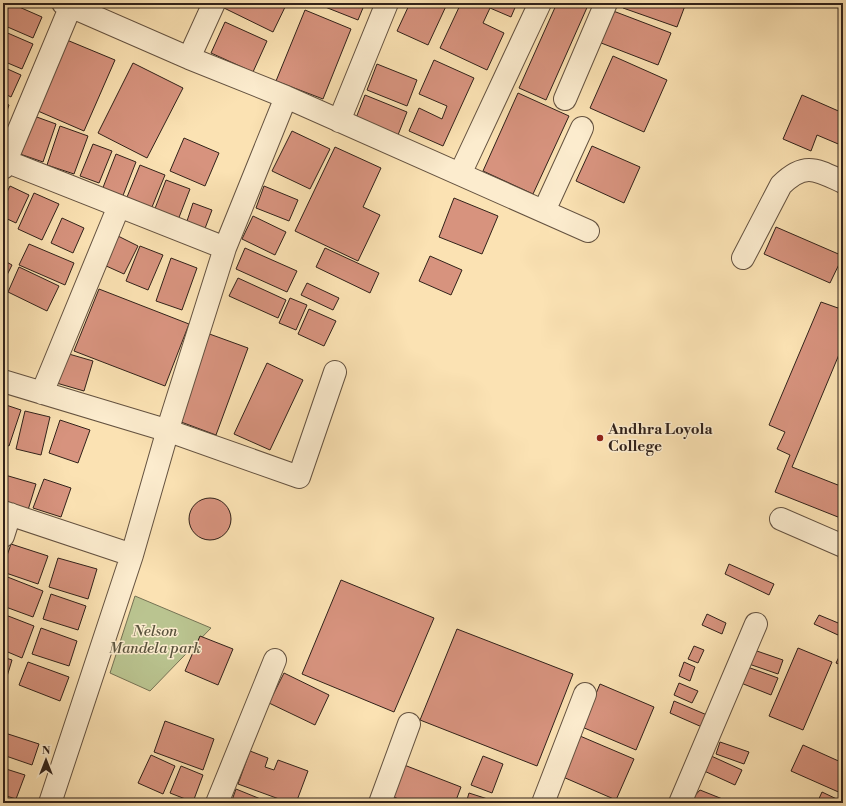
<svg xmlns="http://www.w3.org/2000/svg" width="846" height="806" viewBox="0 0 846 806" font-family="'Libre Bodoni',serif">
	<rect width="100%" height="100%" fill="#fbe2b3"/>
	<filter id="stains"><feTurbulence type="fractalNoise" baseFrequency=".005" numOctaves="4"/><feColorMatrix values="0 0 0 0 .2 0 0 0 0 .09 0 0 0 0 .02 0 0 0 .5 -.17"/></filter>
	<radialGradient id="worn" r=".72"><stop offset=".6" stop-color="#630" stop-opacity="0"/><stop offset="1" stop-color="#630" stop-opacity=".3"/></radialGradient>
	<!-- green -->
	<path fill="#bac490" stroke="#767355" d="M135 596 211 628 150 691 110 673Z"/>
	<!-- building -->
	<path fill="#d7937e" stroke="#31221a" d="M10 3 42 17 33 38 3 25V20Z
		M226 3H287L273 32 224 8Z
		M315 3H365L358 20Z
		M410 3 447 4 428 45 397 31Z
		M461 3H517L511 17 490 8 483 23 504 33 487 70 440 48Z
		M557 3H589L546 100 519 88Z
		M625 3H686L677 27 623 8Z
		M608 9 671 33 658 65 596 41Z
		M305 10 351 29 323 99 276 81Z
		M225 22 267 41 253 72 211 53Z
		M3 31 33 44 22 69 3 61Z
		M62 38 115 60 84 131 31 108Z
		M613 56 667 80 644 132 590 108Z
		M434 60 474 78 443 146 409 131 419 108 442 119 447 106 419 94Z
		M133 63 183 88 147 158 98 133Z
		M377 64 417 80 407 106 367 90Z
		M3 67 21 75 11 97 3 93Z
		M518 93 569 116 533 194 483 171Z
		M365 95 407 112 398 135 356 118Z
		M802 95 843 113V146L817 135 811 151 783 139Z
		M3 102 9 105 3 122Z
		M34 116 56 124 43 162 20 154Z
		M60 126 88 136 74 174 47 165Z
		M292 131 330 149 310 189 272 171Z
		M184 138 219 153 205 186 170 171Z
		M93 144 112 151 99 183 80 176Z
		M592 146 640 167 624 203 576 181Z
		M335 147 381 168 363 207 380 215 358 261 295 231Z
		M116 154 136 162 122 198 102 190Z
		M140 165 165 175 150 212 125 202Z
		M166 180 190 189 178 220 154 211Z
		M10 186 29 195 16 223 3 217V200Z
		M264 186 298 200 289 221 256 208Z
		M34 193 59 204 42 240 18 229Z
		M454 198 498 216 482 254 439 237Z
		M193 203 212 210 204 231 186 224Z
		M253 216 286 232 275 255 242 239Z
		M62 218 84 228 73 253 51 243Z
		M776 227 843 256 830 283 764 254Z
		M118 236 138 246 124 274 104 265Z
		M29 244 74 263 65 285 19 265Z
		M140 246 163 255 148 290 126 281Z
		M245 248 297 271 287 292 236 269Z
		M325 248 379 273 370 293 316 267Z
		M430 256 462 270 451 295 419 281Z
		M171 258 197 268 182 310 156 301Z
		M3 260 12 265 3 283Z
		M19 267 59 286 47 311 8 292Z
		M238 278 286 300 278 318 229 296Z
		M307 283 339 298 333 310 301 295Z
		M99 289 189 324 165 386 74 351Z
		M843 296V345L792 467 843 487V519L775 492 790 455 777 449 785 432 769 425 821 302 838 308Z
		M290 298 307 305 296 330 279 323Z
		M309 309 336 321 324 346 298 334Z
		M204 332 248 348 216 435 173 419Z
		M62 352 93 361 84 391 53 382Z
		M267 363 303 380 270 450 234 434Z
		M3 404 21 410 9 446 3 444Z
		M25 411 50 417 41 455 16 449Z
		M60 420 90 430 78 463 49 453Z
		M5 475 36 484 28 510 3 503V482Z
		M44 479 71 488 61 517 33 508Z
		M189 519a21 21 0 1 1 42 0a21 21 0 1 1-42 0Z
		M11 544 48 556 38 584 3 572V567Z
		M58 558 97 569 88 599 49 587Z
		M729 564 774 584 769 595 725 574Z
		M5 576 43 591 33 617 3 606V582Z
		M341 580 434 618 394 712 302 674Z
		M51 594 86 606 78 630 43 619Z
		M3 614 34 626 22 658 3 650Z
		M707 614 726 623 722 634 702 625Z
		M819 615 843 625 838 635 814 624Z
		M41 628 77 641 69 666 32 654Z
		M457 629 573 674 537 766 420 720Z
		M200 636 233 649 218 685 185 671Z
		M694 646 704 650 698 663 688 659Z
		M798 648 832 662 803 730 769 716Z
		M751 649 783 660 778 674 746 663Z
		M843 649V666L836 663Z
		M3 657 12 660 5 683H3Z
		M28 662 69 677 60 701 19 685Z
		M684 662 695 667 690 681 679 676Z
		M742 665 778 678 771 695 736 681Z
		M284 673 329 695 315 725 269 703Z
		M679 683 698 691 692 703 674 695Z
		M600 684 654 707 636 750 582 727Z
		M674 701 707 715 702 727 670 713Z
		M165 721 214 739 203 770 154 752Z
		M5 733 39 744 32 765 3 755V738Z
		M580 736 634 759 616 800 563 777Z
		M720 742 749 752 744 764 716 754Z
		M803 745 843 763V794L791 771Z
		M250 751 268 758 265 767 274 770 278 760 308 771 296 803H290L238 784Z
		M151 755 175 766 163 794 138 783Z
		M709 755 742 770 735 785 702 770Z
		M483 756 503 764 492 793 471 785Z
		M399 763 461 787 455 803H409L386 794Z
		M181 766 203 775 193 802 170 793Z
		M3 768 25 775 16 799 3 795Z
		M236 789 263 800 262 803H231Z
		M700 790 730 802V803H695L690 801Z
		M822 792 843 802V803H817Z
		M469 793 500 803H466Z"/>
	<g fill="none" stroke-linecap="round" stroke-linejoin="round">
		<!-- minor casing -->
		<g stroke="#645240" stroke-width="24">
			<path id="minor" d="M63 3 189 58 286 97 588 231
				M189 58 214 3
				M565 99 606 3
				M339 121 387 3
				M3 160 225 248
				M3 168 72 3
				M460 174 540 3
				M544 211 582 128
				M743 258 781 185C805 161 817 170 843 182
				M3 381 169 431 299 477 335 372
				M42 393 119 206
				M3 512 132 555
				M781 519 843 546
				M3 536 10 514
				M50 803 132 555 171 419 225 248 286 97
				M217 803 275 660
				M380 803 409 724
				M543 803 585 694
				M680 803 756 624"/>
		</g>
		<!-- minor -->
		<use href="#minor" stroke="#fcecce" stroke-width="22"/>
	</g>
	<!-- markers -->
	<circle fill="#8f2418" stroke="#fcecce" stroke-width="1.5" cx="600" cy="438" r="4"/>
	<g text-anchor="middle" stroke-width="3" stroke-linejoin="round" paint-order="stroke">
		<!-- poi labels -->
		<g font-size="15" font-weight="bold" fill="#31221a" stroke="#fcecce" text-anchor="start">
			<text x="608" y="434">Andhra Loyola<tspan x="608" dy="17">College</tspan></text>
		</g>
		<!-- park labels -->
		<g font-size="15" font-style="italic" fill="#5a533d" stroke="#fcecce">
			<text x="155" y="636">Nelson<tspan x="155" dy="17">Mandela park</tspan></text>
		</g>
	</g>
	<!-- margin -->
	<rect width="846" height="806" fill="none" stroke="#fbe2b3" stroke-width="16"/>
	<rect x="4" y="4" width="838" height="798" fill="none" stroke="#31221a" stroke-width="2"/>
	<rect x="8" y="8" width="830" height="790" fill="none" stroke="#31221a"/>
	<!-- north arrow -->
	<g transform="translate(46 760)" stroke="#fcecce" stroke-width="3" paint-order="stroke">
	<path d="M0-3L7 15L0 10L-7 15Z" fill="#31221a"/>
	<text y="-6" font-size="11" font-weight="bold" text-anchor="middle" fill="#31221a">N</text>
	</g>
	<rect width="100%" height="100%" filter="url(#stains)"/>
	<rect width="100%" height="100%" fill="url(#worn)"/>
</svg>
